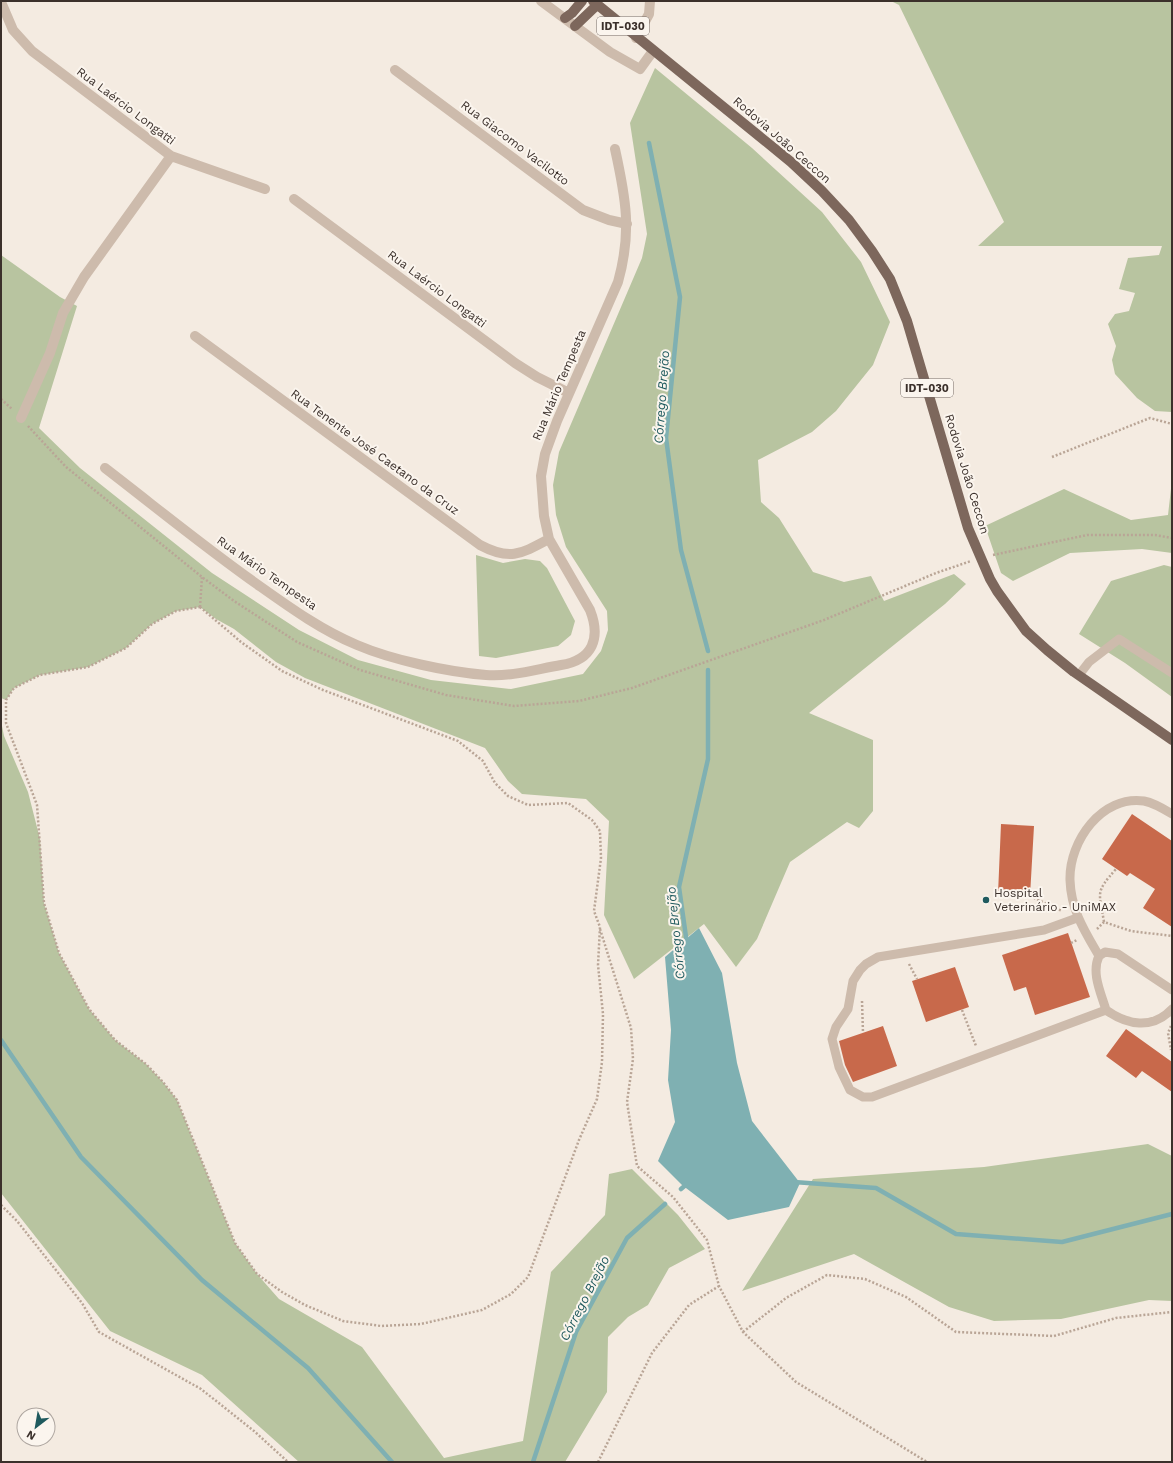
<svg xmlns="http://www.w3.org/2000/svg" width="1173" height="1463" viewBox="0 0 1173 1463" font-family="'Work Sans',sans-serif">
	<rect width="100%" height="100%" fill="#f4ebe1"/>
	<!-- green -->
	<path fill="#b8c4a0" d="M891 1H1172V412L1155 411 1137 398 1115 374 1112 360 1116 346 1108 324 1115 314 1129 311 1135 293 1119 289 1128 258 1159 255 1162 246H978L1004 222 899 5Z
		M655 68 752 148 822 212 861 262 890 322 873 365 836 411 812 432 758 460 761 502 779 518 813 572 844 582 871 576 884 601 954 574 966 584 945 604 809 713 873 740V811L859 828 847 822 790 862 757 939 736 967 704 924 634 979 604 915 609 821 586 799 522 794 508 781 485 748 305 678 276 662 234 629 216 619 200 607 176 611 152 624 126 648 88 667 40 675 14 688 6 700 1 698V255L60 297 77 306 39 428 80 468 212 573 299 630 358 660 431 680 511 689 583 674 601 651 608 630 607 611 566 547 556 515 553 485 559 452 642 258 647 234 630 123Z
		M1172 480V553L1142 549 1070 553 1013 581 1001 573 985 526 1064 489 1131 520 1168 515Z
		M476 555 503 563 525 559 540 561 547 568 575 621 571 635 558 646 496 658 479 656Z
		M1164 565 1172 567V697L1125 663 1079 634 1111 581Z
		M1 721 4 736 28 792 40 839 44 903 59 953 89 1009 115 1040 146 1064 163 1082 177 1100 235 1243 257 1274 279 1299 362 1347 444 1458 523 1441 551 1272 605 1215 609 1174 632 1169 678 1215 705 1249 669 1268 648 1305 628 1317 608 1337 607 1392 565 1462H299L202 1375 110 1331 1 1193Z
		M1148 1144 1172 1156V1301L1149 1300 1061 1319 994 1321 949 1307 854 1254 742 1291 813 1179 984 1167Z"/>
	<!-- water -->
	<path fill="#7fb0b2" d="M699 928 722 973 737 1063 752 1121 800 1183 789 1207 728 1220 682 1185 658 1161 675 1122 668 1080 671 1030 665 957Z"/>
	<g fill="none" stroke-linecap="round" stroke-linejoin="round">
		<!-- stream -->
		<path stroke="#7fb0b2" stroke-width="4.5" d="M649 143 680 297 666 438 681 550 708 651
			M687 944 679 887 708 759V670
			M1 1040 81 1157 202 1280 308 1368 392 1462
			M794 1182 876 1188 956 1234 1062 1242 1172 1214
			M681 1189 688 1183
			M533 1462 576 1332 627 1238 665 1204"/>
	</g>
	<!-- building -->
	<path fill="#c8694b" d="M1132 814 1172 841V927L1143 908 1155 889 1130 873 1127 876 1102 859Z
		M1001 824 1034 826 1030 896 998 894Z
		M1068 933 1090 997 1035 1015 1026 987 1014 991 1002 955Z
		M955 967 969 1007 926 1022 912 981Z
		M883 1026 897 1066 853 1082 845 1065 839 1041Z
		M1126 1029 1172 1062V1092L1142 1071 1136 1078 1106 1056Z"/>
	<g fill="none" stroke-linecap="round" stroke-linejoin="round">
		<!-- path -->
		<path stroke="#b9a596" stroke-width="2.5" stroke-dasharray="2 2" stroke-linecap="butt" d="M1 399 12 409
			M28 426 66 467 202 577 234 601 297 642 360 670 446 695 514 706 579 701 632 688 824 620 936 573 971 561
			M1052 457 1150 418 1172 424
			M993 555 1087 535H1155L1172 538
			M200 607 241 642 282 671 323 690 458 741 483 761 495 783 508 796 528 805 568 803 592 820 600 831 601 858 594 911 600 927 598 965 603 1014 602 1062 597 1099 579 1140 528 1277 511 1294 482 1310 421 1324 381 1326 343 1321 305 1305 282 1292 257 1274 235 1243 177 1100 163 1082 146 1064 115 1040 89 1009 59 953 44 903 37 805 6 723V700L14 688 40 675 88 667 126 648 152 624 176 611Z
			M200 607 202 577
			M1030 896 1062 911
			M1104 922C1099 891 1095 893 1116 869
			M600 929 631 1028 633 1059 627 1102 637 1166 673 1197 707 1240 719 1286 743 1332 796 1382 927 1462
			M1097 929 1104 922 1131 931 1172 936
			M1071 943 1077 940
			M909 964 917 979
			M862 1001 863 1033
			M962 1010 976 1046
			M1171 1026 1168 1033 1171 1050
			M1 1205 17 1221 82 1303 99 1332 201 1389 254 1431 288 1462
			M743 1332 786 1298 827 1275 865 1279 906 1297 956 1332 1054 1336 1116 1318 1172 1312
			M598 1462 652 1353 689 1305 719 1286"/>
		<!-- lane -->
		<path stroke="#cdbbac" stroke-width="9" d="M1079 675 1089 662 1119 639 1172 673
			M1077 918 1044 930 878 957 866 964 860 970 853 981 848 1009 836 1027 832 1039 839 1067 850 1090 863 1097H872L1106 1010
			M1099 956C1084 930 1071 910 1070 880 1069 841 1102 795 1144 801 1154 803 1164 809 1172 814
			M1172 990 1118 954 1105 952 1099 956C1091 973 1101 993 1106 1010 1127 1025 1152 1030 1172 1009"/>
		<!-- street -->
		<path stroke="#cdbbac" stroke-width="10" d="M541 1 610 52 640 69 653 51
			M1 2 13 30 32 51 171 156 265 189
			M636 38 649 14 650 1
			M395 70 583 210 609 220 627 224
			M294 199 515 363 537 377 569 393
			M195 336 480 545C510 561 521 554 549 539
			M21 418 50 353 63 313 84 277 171 156
			M105 468C157 508 208 550 261 587 292 609 323 631 357 645 392 660 448 672 486 675 511 677 537 669 561 665 593 660 601 638 590 610L549 539 544 516 541 476 545 454 557 421 618 282C632 232 626 199 615 149"/>
		<!-- primary -->
		<path stroke="#7d675c" stroke-width="10" d="M593 1 791 162 822 191 849 220 872 251 890 279 907 321 968 528 990 579 997 591 1026 631 1047 650 1074 672 1172 740
			M565 18 572 13 582 1
			M575 26 597 5"/>
	</g>
	<!-- markers -->
	<circle fill="#1f5a5e" stroke="#fbf5ee" stroke-width="1.5" cx="986" cy="900" r="4"/>
	<g text-anchor="middle" stroke-width="4" stroke-linejoin="round" paint-order="stroke">
		<!-- shield labels -->
		<g fill="#fbf5ee" stroke="#756b66" stroke-width="1">
			<rect x="597" y="17" width="52" height="18" rx="3"/>
			<rect x="901" y="379" width="52" height="18" rx="3"/>
		</g>
		<g font-size="11" font-weight="bold" fill="#3b302b">
			<text x="623" y="30">IDT-030</text>
			<text x="927" y="392">IDT-030</text>
		</g>
		<!-- street labels -->
		<g font-size="12" fill="#3b302b" stroke="#fbf5ee">
			<text transform="translate(126 106) rotate(37)" y="4">Rua Laércio Longatti</text>
			<text transform="translate(782 140) rotate(41)" y="4">Rodovia João Ceccon</text>
			<text transform="translate(515 143) rotate(37)" y="4">Rua Giacomo Vacilotto</text>
			<text transform="translate(437 289) rotate(37)" y="4">Rua Laércio Longatti</text>
			<text transform="translate(559 385) rotate(-67)" y="4">Rua Mário Tempesta</text>
			<text transform="translate(375 452) rotate(36)" y="4">Rua Tenente José Caetano da Cruz</text>
			<text transform="translate(967 474) rotate(73)" y="4">Rodovia João Ceccon</text>
			<text transform="translate(267 573) rotate(35)" y="4">Rua Mário Tempesta</text>
		</g>
		<!-- poi labels -->
		<g font-size="12" fill="#3b302b" stroke="#fbf5ee" text-anchor="start">
			<text x="994" y="897">Hospital<tspan x="994" dy="14">Veterinário - UniMAX</tspan></text>
		</g>
		<!-- water labels -->
		<g font-size="13" font-style="italic" fill="#1f5a5e" stroke="#fbf5ee">
			<text transform="translate(661 397) rotate(-86)" y="5">Córrego Brejão</text>
			<text transform="translate(675 933) rotate(-96)" y="5">Córrego Brejão</text>
			<text transform="translate(584 1298) rotate(-63)" y="5">Córrego Brejão</text>
		</g>
	</g>
	<!-- border -->
	<rect width="1173" height="1463" fill="none" stroke="#3b302b" stroke-width="4"/>
	<!-- north arrow -->
	<g transform="translate(36 1427) rotate(211)"><circle r="19" fill="#fbf5ee" stroke="#aea6a0"/>
	<path d="M0-3L7 15L0 10L-7 15Z" fill="#1f5a5e"/>
	<text y="-6" font-size="11" font-weight="bold" text-anchor="middle" fill="#3b302b">N</text>
	</g>
</svg>
